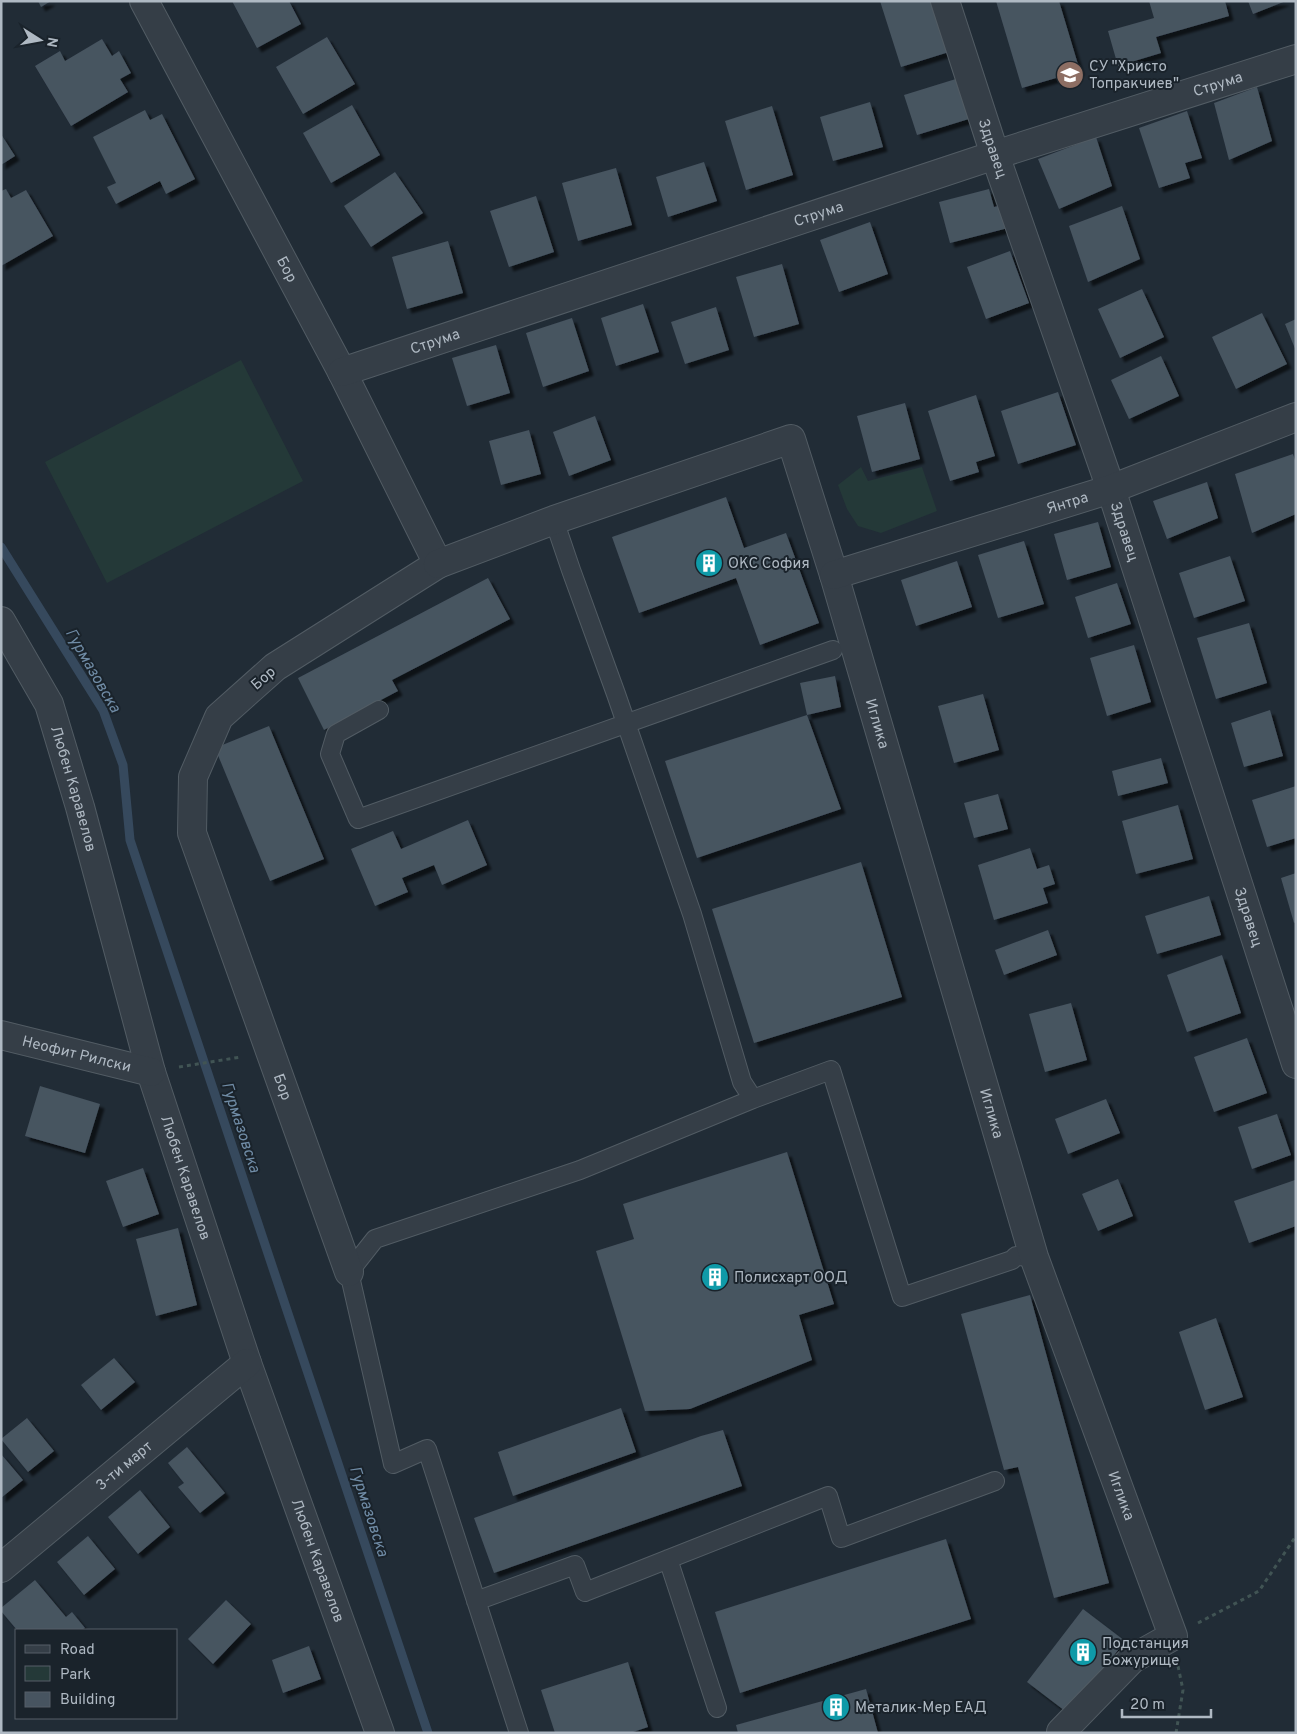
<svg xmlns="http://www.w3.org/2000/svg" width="1297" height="1734" viewBox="0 0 1297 1734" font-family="Overpass,sans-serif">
	<defs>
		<filter id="shadow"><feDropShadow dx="4.5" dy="4.5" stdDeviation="1" flood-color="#0009"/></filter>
	</defs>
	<rect width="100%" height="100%" fill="#212c36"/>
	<!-- green -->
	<path fill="#243938" d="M241 360 303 481 107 583 45 462Z
		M861 467 868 481 922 467 937 511 881 533 858 526 847 509 838 485Z"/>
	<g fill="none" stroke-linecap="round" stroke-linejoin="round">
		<!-- stream -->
		<path stroke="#36495d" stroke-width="9" d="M1 547 103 710 123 765 130 840 428 1733"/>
	</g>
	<!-- building -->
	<path fill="#475460" filter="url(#shadow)" d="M38 1H51L41 7Z
		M232 1H289L301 24 257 48Z
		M880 1H933L949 52 901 67Z
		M996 1H1059L1080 71 1022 88Z
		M1149 1H1225L1229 16 1156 37 1161 53 1118 66 1108 31 1154 18Z
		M1248 1H1286L1253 14Z
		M327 37 355 84 303 114 276 67Z
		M102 39 112 56 119 51 131 73 120 79 128 92 71 126 35 66 60 51 65 61Z
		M959 78 972 118 917 135 904 95Z
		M1257 87 1272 141 1229 160 1214 103Z
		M870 102 883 147 833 161 820 117Z
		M352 105 380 155 331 183 303 133Z
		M772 106 793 175 746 190 725 121Z
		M145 110 150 120 162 114 195 179 166 194 160 181 116 204 107 187 116 183 93 137Z
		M1187 111 1202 158 1185 163 1190 178 1159 188 1139 128Z
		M1 134 15 156 1 165Z
		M1096 137 1112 186 1059 209 1038 159Z
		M704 162 717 201 668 217 656 177Z
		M616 168 632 225 578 241 562 183Z
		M395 172 423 213 371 247 344 206Z
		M6 189 11 198 26 190 53 236 1 266V191Z
		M989 189 994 207 1006 204 1012 227 950 243 939 202Z
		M536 196 554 252 509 267 490 211Z
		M1122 206 1140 259 1088 282 1069 226Z
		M870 222 888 274 839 292 820 240Z
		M448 241 463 293 407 309 392 257Z
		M1010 251 1029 303 986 319 967 267Z
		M782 264 799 324 754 337 736 277Z
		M1142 289 1164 337 1120 358 1098 309Z
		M643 304 659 352 616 366 601 318Z
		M716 307 729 350 685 364 671 322Z
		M1262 313 1287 364 1236 389 1212 337Z
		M572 318 589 371 543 387 526 333Z
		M1296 319V351L1285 324Z
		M496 345 510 393 467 406 452 358Z
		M1161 356 1179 396 1129 419 1111 380Z
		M1058 392 1076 445 1018 464 1001 411Z
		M976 395 995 456 976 462 979 472 950 481 928 411Z
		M905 403 920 459 872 472 857 416Z
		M595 416 611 460 569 476 553 432Z
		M529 430 541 474 501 485 489 441Z
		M1293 454 1296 463V514L1252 533 1235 474Z
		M1207 482 1218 518 1167 539 1153 501Z
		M726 497 744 548 786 533 819 623 760 645 736 578 639 613 612 537Z
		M1098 522 1111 567 1067 580 1054 534Z
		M1024 541 1044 604 998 618 978 555Z
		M1230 556 1245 601 1194 618 1179 573Z
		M957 561 972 607 916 626 901 580Z
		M488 578 510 619 392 680 398 691 324 730 298 678Z
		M1117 583 1131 624 1088 638 1075 597Z
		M1249 623 1267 683 1216 699 1197 638Z
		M1134 645 1151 702 1107 716 1090 658Z
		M835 676 841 707 807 715 800 683Z
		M983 694 999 750 954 763 938 706Z
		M1270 710 1283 756 1244 767 1231 723Z
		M807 715 841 809 697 858 665 761Z
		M269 726 324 859 270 881 215 748Z
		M1161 758 1168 783 1118 796 1112 771Z
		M1296 786V838L1267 847 1252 800Z
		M998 794 1008 829 974 838 964 803Z
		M1178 805 1193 859 1136 874 1122 821Z
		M468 820 487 865 442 885 434 865 402 878 408 892 375 906 351 849 393 831 401 849Z
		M1030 848 1037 869 1049 865 1055 884 1043 888 1048 903 994 920 978 865Z
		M861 862 902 997 754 1043 712 909Z
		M1296 873V922L1294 923 1281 878Z
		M1209 896 1221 935 1157 954 1145 916Z
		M1048 930 1057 955 1004 975 995 950Z
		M1222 955 1241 1013 1187 1032 1167 975Z
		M1071 1003 1087 1060 1045 1072 1029 1014Z
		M1247 1038 1267 1093 1214 1112 1194 1057Z
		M40 1086 100 1104 85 1153 25 1136Z
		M1106 1099 1120 1133 1068 1154 1055 1119Z
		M1277 1114 1291 1155 1252 1169 1238 1127Z
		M787 1152 834 1304 799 1315 812 1360 690 1409 645 1411 596 1251 634 1239 623 1204Z
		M143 1168 159 1214 123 1227 106 1181Z
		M1118 1179 1133 1216 1098 1231 1082 1194Z
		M1295 1180 1296 1226 1249 1243 1234 1201Z
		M178 1228 197 1305 156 1316 136 1239Z
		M1030 1295 1109 1583 1054 1598 1018 1467 1004 1470 961 1314Z
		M1216 1318 1243 1397 1205 1410 1179 1332Z
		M114 1358 135 1382 101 1410 81 1385Z
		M621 1408 636 1452 513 1496 498 1452Z
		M27 1418 54 1451 28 1472 1 1439Z
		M723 1430 742 1486 494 1573 474 1518 701 1436Z
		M187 1447 225 1493 200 1513 178 1487 184 1483 168 1463Z
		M1 1454 23 1480 1 1498Z
		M140 1490 170 1527 138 1554 108 1517Z
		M88 1536 115 1569 84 1595 57 1562Z
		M946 1539 971 1619 740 1693 715 1612Z
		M35 1580 66 1617 72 1612 85 1628 81 1630H17L1 1611V1608Z
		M226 1600 251 1624 213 1664 188 1639Z
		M1083 1609 1125 1641 1069 1714 1027 1682Z
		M309 1646 321 1679 283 1693 272 1660Z
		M628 1662 648 1727 630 1733H555L541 1690Z
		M866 1689 878 1733H738L736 1725Z"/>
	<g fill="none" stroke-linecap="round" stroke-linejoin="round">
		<!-- lane casing -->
		<g stroke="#525c64" stroke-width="20">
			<path id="lane" d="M554 520 571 570 616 694 692 914 742 1082 753 1099 831 1070 902 1297 1012 1260 1016 1256 1034 1257
				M379 710 336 734 330 754 358 819 833 650
				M668 1559 717 1708
				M476 1601 575 1565 585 1592 828 1496 841 1538 995 1481
				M519 1733 427 1449 393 1464 349 1272 375 1239 580 1170 753 1099"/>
		</g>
		<!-- street casing -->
		<g stroke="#525c64" stroke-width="30">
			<g id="street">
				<path id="s1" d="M144 1 342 372 438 564 275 667 219 717 193 777 192 833 349 1272"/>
				<path id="s2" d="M945 1 995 155 1111 489 1296 1064"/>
				<path id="s3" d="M342 372 995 155 1296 59"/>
				<path id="s4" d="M438 564 554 520 791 439 834 575 1034 1257 1173 1636 1132 1659 1061 1732"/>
				<path id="s5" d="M834 575 1111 489 1296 417"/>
				<path id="s6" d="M1 621 49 704 80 807 151 1072 247 1363 380 1733"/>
				<path id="s7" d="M1 1035 151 1072"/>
				<path id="s8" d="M1 1568 247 1363"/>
			</g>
		</g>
		<!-- path -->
		<path stroke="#415454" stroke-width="3" stroke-dasharray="4 4" stroke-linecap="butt" d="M179 1067 241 1057
			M1198 1623 1259 1591 1296 1536
			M1176 1733 1183 1690 1178 1666"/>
		<!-- lane -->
		<use href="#lane" stroke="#353e47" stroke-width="18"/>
		<!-- street -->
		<use href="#street" stroke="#353e47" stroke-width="28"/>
	</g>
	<!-- icons -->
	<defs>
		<g id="school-disc" transform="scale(1.4375)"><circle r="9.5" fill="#8d6e63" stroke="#1a232b"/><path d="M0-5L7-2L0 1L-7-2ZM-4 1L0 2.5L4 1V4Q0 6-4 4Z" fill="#fff"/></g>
		<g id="building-disc" transform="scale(1.4375)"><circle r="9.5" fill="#0f9aa8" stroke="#1a232b"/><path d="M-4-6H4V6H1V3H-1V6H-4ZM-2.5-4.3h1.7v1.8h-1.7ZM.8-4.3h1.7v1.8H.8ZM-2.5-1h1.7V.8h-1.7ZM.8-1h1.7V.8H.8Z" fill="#fff"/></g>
	</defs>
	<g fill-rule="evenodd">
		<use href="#school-disc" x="1070" y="75"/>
		<use href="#building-disc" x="709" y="563"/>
		<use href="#building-disc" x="715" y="1277"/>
		<use href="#building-disc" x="1083" y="1652"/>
		<use href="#building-disc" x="836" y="1707"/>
	</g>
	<g text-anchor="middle" stroke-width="4" stroke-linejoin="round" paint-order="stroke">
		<!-- poi labels -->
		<g font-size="15" fill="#afb9c3" stroke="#1a232b" text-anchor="start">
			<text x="1089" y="71">СУ "Христо<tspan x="1089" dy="17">Топракчиев"</tspan></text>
			<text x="728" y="568">ОКС София</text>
			<text x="734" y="1282">Полисхарт ООД</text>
			<text x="1102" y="1648">Подстанция<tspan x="1102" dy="17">Божурище</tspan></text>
			<text x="855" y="1712">Металик-Мер ЕАД</text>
		</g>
		<!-- street labels -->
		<g font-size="15" fill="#afb9c3" stroke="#1a232b">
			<text dy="5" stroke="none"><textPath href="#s3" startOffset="922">Струма</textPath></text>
			<text dy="5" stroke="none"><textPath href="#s2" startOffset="155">Здравец</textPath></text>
			<text dy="5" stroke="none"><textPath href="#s3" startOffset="502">Струма</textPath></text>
			<text dy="5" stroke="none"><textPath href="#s1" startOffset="304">Бор</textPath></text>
			<text dy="5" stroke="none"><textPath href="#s3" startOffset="98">Струма</textPath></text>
			<text dy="5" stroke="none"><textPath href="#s5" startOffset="244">Янтра</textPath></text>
			<text dy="5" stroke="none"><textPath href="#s2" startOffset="560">Здравец</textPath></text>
			<text transform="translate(263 678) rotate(-41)" y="5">Бор</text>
			<text dy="5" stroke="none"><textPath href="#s4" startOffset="672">Иглика</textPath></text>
			<text dy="5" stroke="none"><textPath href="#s6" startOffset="184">Любен Каравелов</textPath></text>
			<text dy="5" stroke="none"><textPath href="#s2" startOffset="965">Здравец</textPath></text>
			<text dy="5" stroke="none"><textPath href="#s7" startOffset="78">Неофит Рилски</textPath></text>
			<text dy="5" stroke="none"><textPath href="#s1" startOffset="1294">Бор</textPath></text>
			<text dy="5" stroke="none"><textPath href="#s4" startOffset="1078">Иглика</textPath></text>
			<text dy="5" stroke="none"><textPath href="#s6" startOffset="589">Любен Каравелов</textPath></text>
			<text dy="5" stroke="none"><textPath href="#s8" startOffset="160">3-ти март</textPath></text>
			<text dy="5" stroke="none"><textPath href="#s4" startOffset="1482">Иглика</textPath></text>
			<text dy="5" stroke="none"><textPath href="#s6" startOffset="994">Любен Каравелов</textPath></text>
		</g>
		<!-- water labels -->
		<g font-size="16" font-style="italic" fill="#708ca6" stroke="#1a232b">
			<text transform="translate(94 670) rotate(60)" y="6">Гурмазовска</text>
			<text transform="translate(242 1127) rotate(72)" y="6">Гурмазовска</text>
			<text transform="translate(370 1511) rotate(72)" y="6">Гурмазовска</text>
		</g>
	</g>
	<!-- border -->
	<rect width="1297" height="1734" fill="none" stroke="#afb9c3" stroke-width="5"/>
	<!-- legend -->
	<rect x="15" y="1629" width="162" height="90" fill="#1a232b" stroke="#565f68"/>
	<rect x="25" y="1645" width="25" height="8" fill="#353e47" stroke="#565f68"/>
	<text x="60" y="1654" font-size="15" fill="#afb9c3">Road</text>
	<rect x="25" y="1666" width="25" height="15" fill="#243938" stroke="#565f68"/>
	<text x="60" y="1679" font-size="15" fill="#afb9c3">Park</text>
	<rect x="25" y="1692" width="25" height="15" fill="#475460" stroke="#565f68"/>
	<text x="60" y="1704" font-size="15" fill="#afb9c3">Building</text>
	<!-- north arrow -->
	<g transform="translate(40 40) rotate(101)" stroke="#1a232b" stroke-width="4" paint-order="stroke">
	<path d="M0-4L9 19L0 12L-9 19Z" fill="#afb9c3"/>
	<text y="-8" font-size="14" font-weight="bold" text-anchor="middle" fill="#afb9c3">N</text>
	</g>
	<!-- scale -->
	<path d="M1122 1709v8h89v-8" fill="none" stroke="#afb9c3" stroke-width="2.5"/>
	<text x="1130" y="1709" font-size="15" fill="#afb9c3" stroke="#1a232b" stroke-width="4" paint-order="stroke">20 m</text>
</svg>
